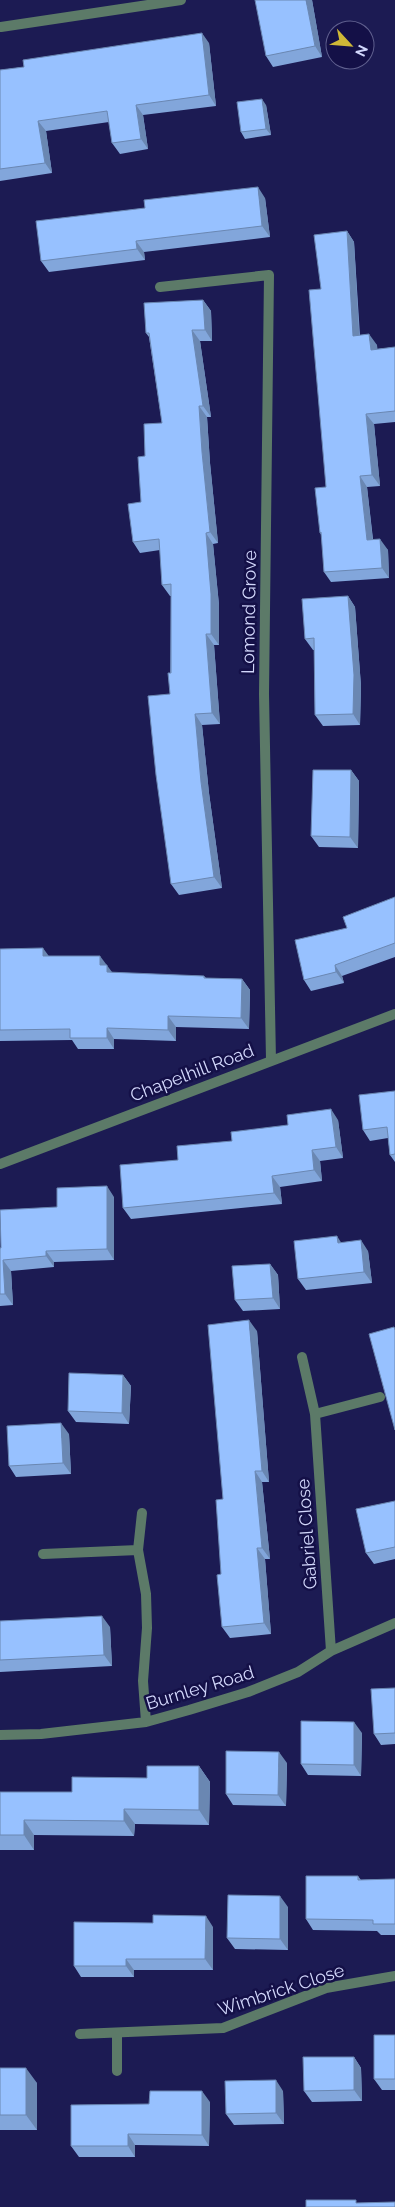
<svg xmlns="http://www.w3.org/2000/svg" width="395" height="2207" viewBox="0 0 395 2207" font-family="Raleway,sans-serif">
	<rect width="100%" height="100%" fill="#1c1b53"/>
	<g fill="none" stroke-linecap="round" stroke-linejoin="round">
		<!-- minor -->
		<path stroke="#5c7a68" stroke-width="10" d="M1 27 181 0
			M160 287 269 275 264 694 271 1060
			M0 1164 395 1014
			M302 1357 315 1414
			M142 1513 138 1550 146 1594 147 1628 143 1681 146 1722
			M43 1554 138 1550
			M331 1651 315 1414 380 1397
			M0 1735 41 1734 146 1722 189 1710 248 1692 298 1672 331 1651 395 1623
			M80 2034 223 2028 326 1988 395 1976
			M117 2071V2033"/>
	</g>
	<!-- wall -->
	<path fill="#82a6db" d="M312 0 322 57 273 67 266 56Z
		M209 43 216 106 143 115 148 149 120 154 112 143 109 122 46 131 52 173 0 181V70Z
		M266 105 271 135 245 139 241 132Z
		M265 198 270 237 144 252 145 260 49 272 41 261Z
		M347 231 354 242 360 336 377 345V349L395 347V422L374 424 380 486 367 487 373 539 388 550 389 578 331 582 324 572 322 536 320 533 326 487 321 289Z
		M203 300 211 311 212 341H200L211 417H207L210 463 218 543 213 544 219 605V645H214L220 724 202 725 209 793 222 888 179 895 171 884 170 694 171 596H170L162 585 160 550 140 553 133 542 141 502 145 456 162 423 149 337 146 333Z
		M348 596 355 607 361 686 360 725 323 726 315 715 314 650H313L305 639Z
		M351 770 359 781 358 848 319 847 311 836Z
		M395 897V957L342 976 344 983 311 991 304 980 347 928Z
		M0 949 106 965 112 973 204 976 206 978 242 979 250 990 249 1029 176 1027V1041L114 1039V1049H78L72 1040 0 1041Z
		M395 1091V1162L390 1155 388 1138 370 1141 363 1130Z
		M338 1120 343 1158 320 1161 322 1181 280 1187 282 1204 131 1219 123 1208 178 1160 232 1141 288 1125Z
		M114 1197V1260L54 1262V1267L11 1271 13 1305 0 1306V1248L57 1207Z
		M341 1242 368 1251 372 1283 306 1290 298 1279Z
		M270 1264 278 1275 280 1309 243 1311 235 1300Z
		M257 1331 269 1482H262L270 1559H265L271 1634 230 1638 222 1627 221 1574 223 1499Z
		M123 1375 131 1386 129 1424 76 1422 68 1411Z
		M69 1434 71 1474 16 1477 9 1466Z
		M395 1501V1559L374 1564 366 1553Z
		M0 1621 110 1627 112 1666 0 1672Z
		M395 1688V1744L381 1745 374 1734Z
		M362 1733 361 1776 308 1775 301 1764Z
		M287 1763 286 1806 233 1805 226 1794Z
		M199 1766 210 1782 209 1825 135 1824 134 1836 34 1835V1850H0V1792H72L147 1778Z
		M358 1876 361 1880 395 1879V1935H381L377 1931 313 1930 306 1919Z
		M288 1907V1950L235 1949 227 1938Z
		M213 1927V1970H134V1977H81L74 1966Z
		M395 2035V2090H382L374 2079Z
		M354 2057 361 2068 362 2101 312 2102 304 2091Z
		M0 2068 37 2083V2130H0Z
		M283 2091 284 2124 234 2125 226 2114Z
		M210 2102 209 2146 135 2145V2157H79L71 2146 149 2104Z"/>
	<!-- shaded-wall -->
	<path fill="#6a87b2" d="M306 0H312L322 57 315 46Z
		M202 33 209 43 216 106 209 95Z
		M262 99 266 105 271 135 266 129Z
		M136 105 143 115 148 149 141 139Z
		M38 121 46 131 52 173 45 163Z
		M258 187 265 198 270 237 262 226Z
		M347 231 354 242 360 347 353 336Z
		M136 241 144 252 145 260 137 249Z
		M203 300 211 311 212 341 205 330Z
		M192 330 200 341 211 417 203 406Z
		M369 334 377 345 379 360 371 350Z
		M199 406 207 417 210 463 218 543 210 532 202 452Z
		M366 414 374 424 380 486 372 475Z
		M360 476 367 487 374 551 367 540Z
		M206 533 213 544 219 605V645L211 634Z
		M380 539 388 550 389 578 382 568Z
		M348 596 355 607 361 686 360 725 353 714Z
		M206 634 214 645 220 724 212 713Z
		M195 714 202 725 209 793 222 888 214 877 201 782Z
		M351 770 359 781 358 848 350 837Z
		M43 948 51 959 43 956Z
		M100 956 115 976V983L100 965Z
		M335 965 342 976 344 983 336 972Z
		M242 979 250 990 249 1029 241 1018Z
		M168 1016 176 1027V1041L168 1030Z
		M107 1028 114 1039V1049L107 1038Z
		M331 1109 338 1120 343 1158 336 1147Z
		M312 1150 320 1161 322 1181 314 1170Z
		M272 1176 280 1187 282 1204 274 1193Z
		M107 1186 114 1197V1260L107 1249Z
		M337 1236 344 1247 338 1243Z
		M361 1240 368 1251 372 1283 364 1272Z
		M46 1251 54 1262V1267L46 1256Z
		M3 1260 11 1271 13 1305 5 1294Z
		M270 1264 278 1275 280 1309 273 1298Z
		M249 1320 257 1331 269 1482 262 1471Z
		M123 1375 131 1386 129 1424 122 1413Z
		M61 1423 69 1434 71 1474 63 1463Z
		M255 1471 262 1482 270 1559 262 1548Z
		M257 1548 265 1559 271 1634 264 1623Z
		M102 1616 110 1627 112 1666 104 1655Z
		M354 1722 362 1733 361 1776 354 1765Z
		M279 1752 287 1763 286 1806 278 1795Z
		M199 1766 210 1782 209 1825 199 1810Z
		M124 1809 135 1824 134 1836 124 1821Z
		M24 1820 34 1835V1850L24 1835Z
		M280 1896 288 1907V1950L280 1939Z
		M206 1916 213 1927V1970L205 1959Z
		M126 1959 134 1970V1977L126 1966Z
		M354 2057 361 2068 362 2101 354 2090Z
		M26 2068 37 2083V2130L26 2115Z
		M276 2080 283 2091 284 2124 276 2113Z
		M202 2091 210 2102 209 2146 202 2135Z
		M128 2134 135 2145V2157L128 2146Z"/>
	<!-- building -->
	<path fill="#97c1ff" stroke="#6a87b2" d="M255 0H306L315 46 266 56Z
		M202 33 209 95 136 105 141 139 112 143 107 111 38 121 45 163 0 169V70L24 67 23 60Z
		M262 99 266 129 241 132 237 102Z
		M258 187 262 226 136 241 137 249 41 261 36 221 145 208 144 200Z
		M347 231 353 336 369 334 371 350 395 347V411L366 414 372 475 360 476 367 540 380 539 382 568 324 572 321 532 320 533 315 488 326 487 309 290 321 289 314 235Z
		M203 300 205 330H192L203 406H199L202 452 210 532 206 533 211 594V634H206L212 713 195 714 201 782 214 877 171 884 156 775 148 696 170 694 168 673H171V584L162 585 159 539 133 542 128 504 141 502 138 457 145 456 144 424 162 423 149 333H146L144 303Z
		M348 596 354 675 353 714 315 715 314 638 305 639 302 599Z
		M313 770H351L350 837 311 836Z
		M395 897V943L335 965 336 972 304 980 295 940 347 928 343 917Z
		M43 948V956H100V965H107V972L204 976V978L242 979 241 1018 168 1016V1030L107 1028V1038H70V1029L0 1030V949Z
		M395 1091V1154L390 1155 387 1127 363 1130 359 1095Z
		M331 1109 336 1147 312 1150 314 1170 272 1176 274 1193 123 1208 120 1165 178 1160 177 1146 232 1141 231 1132 288 1125 287 1115Z
		M107 1186V1249L46 1251V1256L3 1260 5 1294H0V1248H1L0 1210 57 1207V1188Z
		M337 1236 338 1243 361 1240 364 1272 298 1279 294 1241Z
		M270 1264 273 1298 235 1300 232 1266Z
		M249 1320 262 1471H255L262 1548H257L264 1623 222 1627 217 1575 221 1574 216 1500 223 1499 208 1325Z
		M394 1327 395 1330V1430L369 1334Z
		M69 1373 123 1375 122 1413 68 1411Z
		M61 1423 63 1463 9 1466 7 1426Z
		M395 1501V1547L366 1553 356 1509Z
		M102 1616 104 1655 0 1660V1621Z
		M395 1688V1733L374 1734 371 1689Z
		M301 1721 354 1722V1765L301 1764Z
		M226 1751 279 1752 278 1795 226 1794Z
		M147 1766H199V1810L124 1809V1821L24 1820V1835H0V1792H72V1777L147 1778Z
		M306 1876H358V1880L395 1879V1924H373V1920L306 1919Z
		M228 1895 280 1896V1939L227 1938Z
		M153 1915 206 1916 205 1959H126V1966H74V1922L153 1923Z
		M374 2035H395V2079H374Z
		M303 2057H354V2090L304 2091Z
		M0 2068H26V2115H0Z
		M276 2080V2113L226 2114 225 2081Z
		M150 2091H202V2135L128 2134V2146H71V2105L149 2104Z
		M306 2200H356V2203L395 2202V2207H306Z"/>
	<g text-anchor="middle" stroke-width="5" stroke-linejoin="round" paint-order="stroke">
		<!-- street labels -->
		<g font-size="18" fill="#d2d7fb" stroke="#141047">
			<text transform="translate(249 612) rotate(-89)" y="6">Lomond Grove</text>
			<text transform="translate(192 1073) rotate(-21)" y="6">Chapelhill Road</text>
			<text transform="translate(307 1534) rotate(-94)" y="6">Gabriel Close</text>
			<text transform="translate(200 1688) rotate(-17)" y="6">Burnley Road</text>
			<text transform="translate(281 1990) rotate(-18)" y="6">Wimbrick Close</text>
		</g>
	</g>
	<!-- north arrow -->
	<g transform="translate(350 45) rotate(116)"><circle r="24" fill="#141047" stroke="#60608f"/>
	<path d="M0-4L9 19L0 12L-9 19Z" fill="#cfb837"/>
	<text y="-8" font-size="14" font-weight="bold" text-anchor="middle" fill="#d2d7fb">N</text>
	</g>
</svg>
